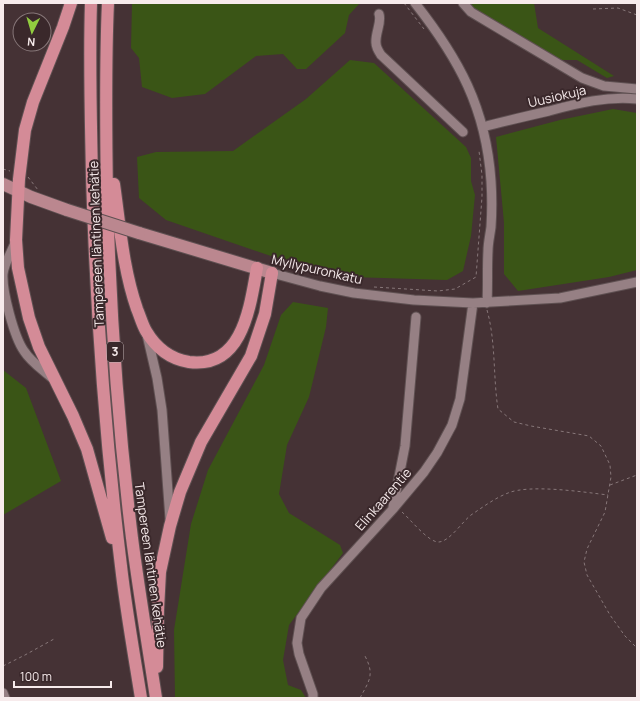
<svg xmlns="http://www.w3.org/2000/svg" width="640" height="701" viewBox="0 0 640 701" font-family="Manrope,sans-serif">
	<rect width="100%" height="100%" fill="#453235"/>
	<!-- green -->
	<path fill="#3a5516" d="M132 3H360L349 15 345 33 306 69H297L283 54 256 56 205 94 172 98 142 87 139 58 131 48Z
		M470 3H534L538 28 614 76 607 78 577 60H559L474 8Z
		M350 60 374 63 466 147 471 158V181L475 195 471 236 463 271 447 280 351 277 300 266 166 220 139 198 137 157 156 152 233 151 306 99Z
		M613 109 637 113V270L609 277 518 291 504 274V223L496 137 560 120Z
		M293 302 328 308 326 327 309 397 287 445 279 494 289 513 340 545 343 553 289 625 283 660 288 685 301 690 306 698H175L174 630 191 524 208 470 264 365 281 315Z
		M3 370 26 388 61 481 3 515Z"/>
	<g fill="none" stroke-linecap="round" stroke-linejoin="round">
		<!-- minor casing -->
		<g stroke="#5f5052" stroke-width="11">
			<path id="minor" d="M415 3C459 59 486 108 491 181 492 196 492 212 491 227 490 235 488 243 488 251 487 268 488 285 487 303
				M463 3 471 12 582 78 604 86 637 89
				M379 14C382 22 375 33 376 43 376 47 379 52 381 55L463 132
				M483 127C505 121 527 116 549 111 578 103 607 96 637 99
				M15 243C11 253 4 264 3 274 2 291 14 337 24 351 31 362 43 370 52 378
				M272 273 320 286 354 293 414 300 473 303 560 298 637 282
				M147 335 157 378 162 410 170 519
				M393 507 405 446 416 317
				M3 693 5 698
				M313 698V694L299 654 297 643 301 618 321 588 393 509 424 472 437 453 452 425 460 399 473 303"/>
		</g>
		<!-- major casing -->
		<g stroke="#5f5052" stroke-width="14">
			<path id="major" d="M3 184 31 197 67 210
				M139 233 272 273"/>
		</g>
		<!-- highway casing -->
		<g stroke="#5f5052" stroke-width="14">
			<path id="highway" d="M71 3 63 27 33 102 25 130 19 179 16 240 18 268 29 318 39 347 73 416 87 449 112 538
				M91 3C89 61 91 120 92 178 96 308 105 437 121 566 126 610 134 654 141 698
				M108 3C105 67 106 132 107 196 110 310 118 425 132 538 139 592 148 645 156 698
				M114 184C120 226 123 269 137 309 140 316 142 324 146 331 156 348 170 359 189 362 243 369 250 306 257 268
				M157 667 158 610 160 572 170 526 180 492 201 442 251 356 265 314 272 273"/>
		</g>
		<!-- path -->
		<path stroke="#877779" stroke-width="1" stroke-dasharray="3 3" stroke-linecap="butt" d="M404 3 424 29
			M593 9 618 8 637 15
			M3 169 10 171
			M28 177 38 190
			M374 287 438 291 455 289 476 277 482 197V175L479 151
			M487 310C496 342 493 377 498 409L514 422 531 426 589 436 601 446 610 465 611 477 605 512 587 549 584 562 587 575 610 615 625 636 637 648
			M610 485 637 475
			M402 512C410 519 429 543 439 542 450 541 462 522 471 515 483 507 495 498 508 493 530 484 583 492 608 495
			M3 666 25 655 54 639
			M360 698C369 681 375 675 365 656"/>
		<!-- minor -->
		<use href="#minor" stroke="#968084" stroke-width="9"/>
		<!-- major -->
		<use href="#major" stroke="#bb878f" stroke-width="12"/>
		<!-- highway -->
		<use href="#highway" stroke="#d48b97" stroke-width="12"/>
		<!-- major-bridge casing -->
		<g stroke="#5f5052" stroke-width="14" stroke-linecap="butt">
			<path id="major-bridge" d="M67 210 139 233"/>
		</g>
		<!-- major-bridge -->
		<use href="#major-bridge" stroke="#bb878f" stroke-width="12"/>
	</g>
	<g text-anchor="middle" stroke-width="4" stroke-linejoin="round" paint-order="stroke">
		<!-- shield labels -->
		<rect fill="#3a282b" stroke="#beb0b2" stroke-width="1" x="107" y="342" width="16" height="20" rx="3"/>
		<g font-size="12" font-weight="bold" fill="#f7ebec">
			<text x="115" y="356">3</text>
		</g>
		<!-- street labels -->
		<g font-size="13" fill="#f7ebec" stroke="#3a282b">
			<text transform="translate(557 96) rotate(-13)" y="5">Uusiokuja</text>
			<text transform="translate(96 244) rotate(-92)" y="5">Tampereen läntinen kehätie</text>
			<text transform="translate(317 269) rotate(13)" y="5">Myllypuronkatu</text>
			<text transform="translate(383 499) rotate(-49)" y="5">Elinkaarentie</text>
			<text transform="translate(151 565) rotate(82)" y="5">Tampereen läntinen kehätie</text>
		</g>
	</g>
	<!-- border -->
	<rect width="640" height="701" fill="none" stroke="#f7ebec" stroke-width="8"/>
	<!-- north arrow -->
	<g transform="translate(32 32) rotate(185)"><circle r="19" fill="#3a282b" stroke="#867678"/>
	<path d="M0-3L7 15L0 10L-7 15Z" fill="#92cd3f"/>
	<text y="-6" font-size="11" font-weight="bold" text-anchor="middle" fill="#f7ebec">N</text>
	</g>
	<!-- scale -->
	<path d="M14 681v6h97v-6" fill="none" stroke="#f7ebec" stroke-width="2"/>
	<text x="20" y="681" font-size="12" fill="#f7ebec" stroke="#3a282b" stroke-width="3" paint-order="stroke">100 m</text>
</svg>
